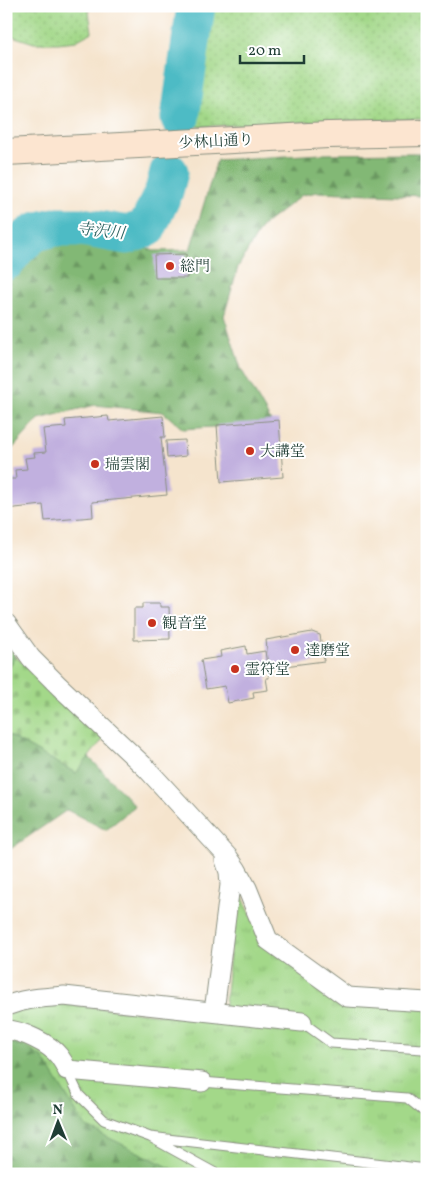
<svg xmlns="http://www.w3.org/2000/svg" width="433" height="1180" viewBox="0 0 433 1180" font-family="Vollkorn,'Noto Serif JP',serif">
	<defs>
		<pattern id="grass-dots" width="8" height="8" patternUnits="userSpaceOnUse" patternTransform="scale(1.25)"><rect width="8" height="8" fill="#a3d889"/><path d="M2 2h.1M6 6h.1" fill="none" stroke="#8cba77" stroke-width="1.8" stroke-linecap="round"/></pattern>
		<pattern id="forest-firs" width="22" height="20" patternUnits="userSpaceOnUse" patternTransform="scale(1.25)"><rect width="22" height="20" fill="#82b875"/><path d="M5 1l3.5 6h-7zM16 11l3.5 6h-7z" fill="#6a9761"/></pattern>
		<pattern id="cemetery-stones" width="16" height="16" patternUnits="userSpaceOnUse" patternTransform="scale(1.25)"><rect width="16" height="16" fill="#a3d889"/><path d="M2 7V4a2 2 0 0 1 4 0v3zM10 15v-3a2 2 0 0 1 4 0v3z" fill="#8cba77"/></pattern>
		<pattern id="park-tufts" width="24" height="20" patternUnits="userSpaceOnUse" patternTransform="scale(1.25)"><rect width="24" height="20" fill="#a3d889"/><path d="M3 7l-1-3M5 7V3M7 7l1-3M15 17l-1-3M17 17v-4M19 17l1-3" fill="none" stroke="#8cba77"/></pattern>
	</defs>
	<rect width="100%" height="100%" fill="#fff"/>
	<filter id="ink" filterUnits="userSpaceOnUse"><feTurbulence type="fractalNoise" baseFrequency=".02" numOctaves="2"/><feDisplacementMap in="SourceGraphic" scale="10" xChannelSelector="R" yChannelSelector="G"/><feConvolveMatrix kernelMatrix="1 2 1 2 8 2 1 2 1" color-interpolation-filters="sRGB"/></filter>
	<filter id="wash" filterUnits="userSpaceOnUse"><feTurbulence type="fractalNoise" baseFrequency=".0096" numOctaves="4" result="noise"/><feDisplacementMap in="SourceGraphic" scale="20" xChannelSelector="R" yChannelSelector="G"/><feGaussianBlur stdDeviation="1.12" result="paint"/><feColorMatrix in="noise" values="0 0 0 0 0 0 0 0 0 0 0 0 0 0 0 0 0 1.4 0 .05"/><feComposite in="paint" operator="in"/></filter>
	<g filter="url(#wash)">
		<rect width="100%" height="100%" fill="#f5e4cd"/>
		<!-- grass -->
		<path fill="url(#grass-dots)" stroke="#618a5e" d="M6 6H88L92 32 76 41 58 43H34L6 34Z
			M205 6H427V119L326 121 186 127Z"/>
		<!-- forest -->
		<path fill="url(#forest-firs)" stroke="#507a54" d="M412 153H427V196L318 192 302 195 262 226 238 267 224 316 241 369 272 423 183 429 163 412 95 405 39 419 6 456V268L19 253 34 242 50 234H67L104 242 115 240 139 241 145 248 154 251 190 250 217 160 322 154Z
			M6 640 15 656 6 675Z
			M6 734 76 773 89 757 135 806 106 830 67 810 6 852Z
			M6 1041 24 1046 43 1058 85 1126 183 1174H6Z"/>
		<!-- cemetery -->
		<path fill="url(#cemetery-stones)" stroke="#618a5e" d="M15 656 107 734 76 773 6 734V675Z"/>
		<!-- park -->
		<path fill="url(#park-tufts)" stroke="#618a5e" d="M237 885 264 943 345 1005 427 1007V1174H183L85 1126 43 1058 24 1046 6 1041V1015L20 1009 64 1004 223 1022Z"/>
		<g fill="none" stroke-linecap="round" stroke-linejoin="round">
			<!-- river -->
			<path stroke="#4dbbc5" stroke-width="39" d="M180 118 196 6
				M6 261 18 246 35 232 55 227H82L127 235 147 228 164 191 169 172"/>
		</g>
		<g id="blocks">
			<!-- building -->
			<path fill="#c1b0df" d="M186 254 187 278H155L154 255Z
				M108 416 109 421 163 416 165 437H161L167 495 92 502 93 517 45 521 43 505 6 509V479H16L15 470 27 469 25 458 35 457 34 453 46 452 43 429 66 427 65 420Z
				M279 420 283 477 221 482 217 425Z
				M185 440 186 456 167 458 166 441Z
				M143 603H160V607H169L170 639 134 640V608H143Z
				M312 632 320 635 324 661 269 668 266 640Z
				M246 646 247 654 265 651 269 678H266L268 690 253 692 254 698 228 703 225 686 206 689 201 660 221 657 220 651Z"/>
		</g>
	</g>
	<g filter="url(#ink)">
		<use href="#blocks" fill-opacity="0" stroke="#8a9080" stroke-width="1"/>
		<g fill="none" stroke-linecap="round" stroke-linejoin="round">
			<!-- lane casing -->
			<g stroke="#8a9080" stroke-width="11">
				<path id="lane" d="M302 1022 331 1043 423 1049 427 1052
					M67 1070 79 1095 104 1120 150 1137 217 1174
					M202 1082 407 1098 427 1114
					M150 1137 427 1169"/>
			</g>
			<!-- street casing -->
			<g stroke="#8a9080" stroke-width="21">
				<path id="street" d="M6 623 31 658 59 686 146 768 228 857 237 870 247 888 268 940 347 997 427 1002
					M6 1006C25 998 44 998 64 996L302 1022
					M214 1012 230 885 229 872 225 860
					M6 1030C21 1030 50 1044 59 1056 62 1060 65 1065 67 1070L202 1082"/>
			</g>
			<!-- secondary casing -->
			<g stroke="#8a9080" stroke-width="28">
				<path id="secondary" d="M6 152 328 135 427 133"/>
			</g>
			<!-- lane -->
			<use href="#lane" stroke="#fff" stroke-width="9"/>
			<!-- street -->
			<use href="#street" stroke="#fff" stroke-width="19"/>
			<!-- secondary -->
			<use href="#secondary" stroke="#fce5d0" stroke-width="26"/>
		</g>
	</g>
	<!-- markers -->
	<g fill="#c8321e" stroke="#fff" stroke-width="2">
		<circle cx="170" cy="266" r="5"/>
		<circle cx="250" cy="451" r="5"/>
		<circle cx="95" cy="464" r="5"/>
		<circle cx="152" cy="623" r="5"/>
		<circle cx="295" cy="650" r="5"/>
		<circle cx="235" cy="669" r="5"/>
	</g>
	<g text-anchor="middle" stroke-width="4" stroke-linejoin="round" paint-order="stroke">
		<!-- street labels -->
		<g font-size="15" fill="#1f3d34" stroke="#fff">
			<text transform="translate(216 141) rotate(-3)" y="5">少林山通り</text>
		</g>
		<!-- poi labels -->
		<g font-size="15" fill="#1f3d34" stroke="#fff" text-anchor="start">
			<text x="180" y="271">総門</text>
			<text x="260" y="456">大講堂</text>
			<text x="105" y="469">瑞雲閣</text>
			<text x="162" y="628">観音堂</text>
			<text x="305" y="655">達磨堂</text>
			<text x="245" y="674">霊符堂</text>
		</g>
		<!-- water labels -->
		<g font-size="16" font-style="italic" fill="#2d6360" stroke="#fff">
			<text transform="translate(101 230) rotate(6)" y="6">寺沢川</text>
		</g>
	</g>
	<!-- margin -->
	<rect width="433" height="1180" fill="none" stroke="#fff" stroke-width="25"/>
	<!-- north arrow -->
	<g transform="translate(58 1122) rotate(359)" stroke="#ffffff" stroke-width="4" paint-order="stroke">
	<path d="M0-4L9 19L0 12L-9 19Z" fill="#1f3d34"/>
	<text y="-8" font-size="14" font-weight="bold" text-anchor="middle" fill="#1f3d34">N</text>
	</g>
	<!-- scale -->
	<path d="M240 55v8h64v-8" fill="none" stroke="#1f3d34" stroke-width="2.5"/>
	<text x="248" y="55" font-size="15" fill="#1f3d34" stroke="#ffffff" stroke-width="4" paint-order="stroke">20 m</text>
</svg>
